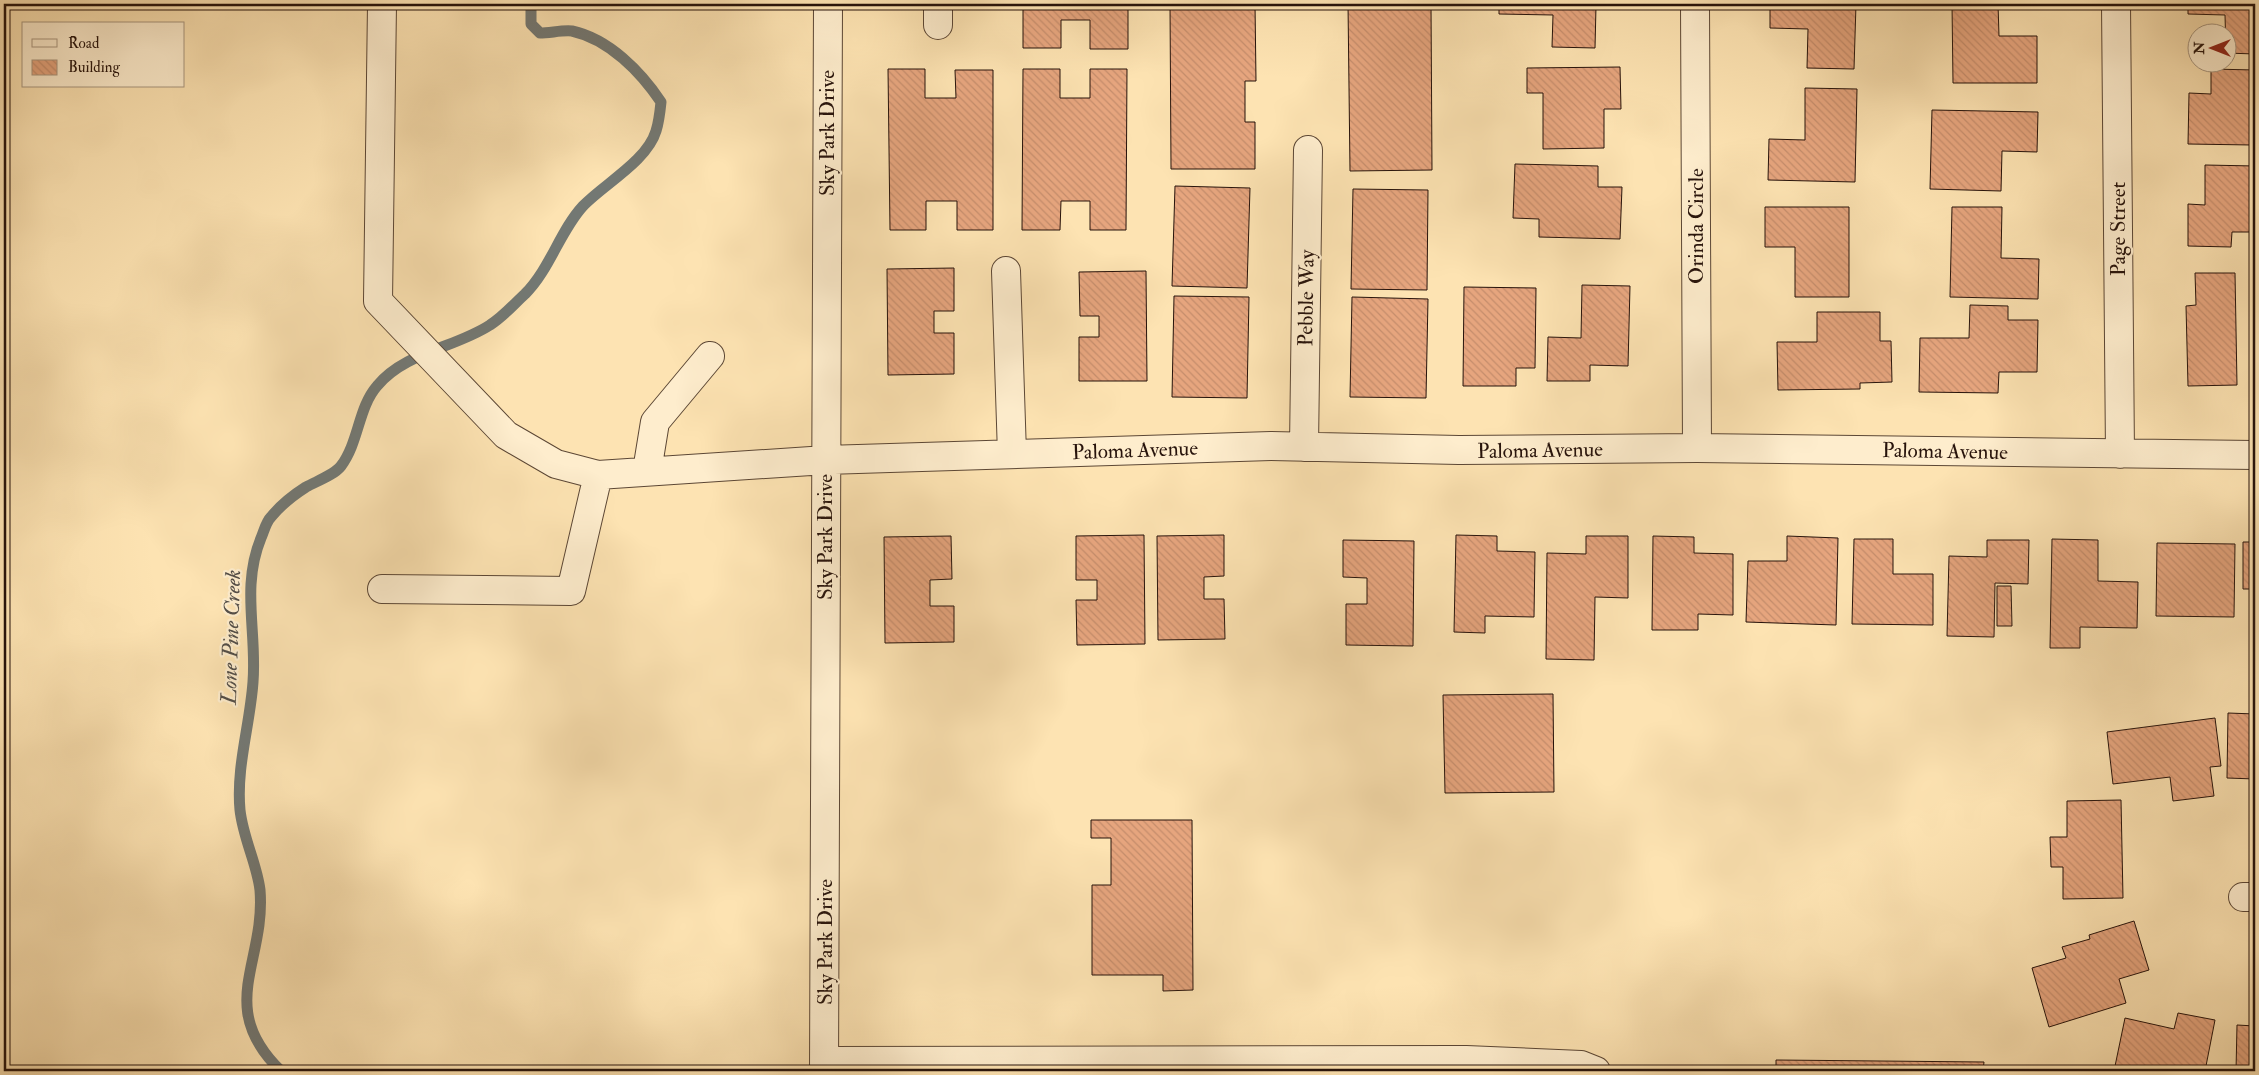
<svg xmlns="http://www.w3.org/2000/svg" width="2259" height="1075" viewBox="0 0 2259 1075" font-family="'IM FELL Double Pica',serif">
	<defs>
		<pattern id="building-back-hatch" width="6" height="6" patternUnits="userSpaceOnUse" patternTransform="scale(1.25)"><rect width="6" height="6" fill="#e6a57e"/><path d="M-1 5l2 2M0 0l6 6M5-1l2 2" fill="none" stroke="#c58d6c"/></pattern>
	</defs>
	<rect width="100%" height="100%" fill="#fde3b2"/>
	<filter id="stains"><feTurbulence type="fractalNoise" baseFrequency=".004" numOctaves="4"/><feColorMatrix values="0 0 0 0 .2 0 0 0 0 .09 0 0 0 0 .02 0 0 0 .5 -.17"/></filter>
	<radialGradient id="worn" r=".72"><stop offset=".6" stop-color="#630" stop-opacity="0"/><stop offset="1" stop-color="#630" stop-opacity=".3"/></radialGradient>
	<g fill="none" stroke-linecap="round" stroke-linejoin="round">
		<!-- stream -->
		<path stroke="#737873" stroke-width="11" d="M281 1071C215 1007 266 963 260 890 257 864 243 838 240 810 236 767 250 725 253 682 257 631 241 587 261 538 264 531 266 522 271 517 280 506 295 494 306 487 317 481 334 475 341 466 359 442 358 408 377 386 405 352 455 348 490 325 503 317 514 304 525 294 550 269 560 231 583 206 604 184 647 161 656 131 659 122 660 112 661 102 641 72 609 39 572 31 562 30 550 33 540 33L531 24V4"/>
	</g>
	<!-- building -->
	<path fill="url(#building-back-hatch)" stroke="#27130b" d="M1023 4H1128V49H1090V20H1061V48H1023Z
		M1170 4H1255L1256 81H1245V122H1255V169H1171Z
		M1348 4H1431L1432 170 1350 171Z
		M1499 4 1596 6 1595 48 1552 47 1553 15 1499 14Z
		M1770 4H1856L1854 69 1807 68 1808 29 1770 28Z
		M1952 4H1998L1999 36H2037V83H1953Z
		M2188 4H2255V54L2226 53 2225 15 2188 14Z
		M1620 67 1621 109H1604V148L1543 149V93H1527V68Z
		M888 69H925V98H956L955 70H993V230H957V201H926V230H890Z
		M1023 69H1060V98H1090V69H1127L1126 230H1090V201H1061L1060 230H1022Z
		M2211 69 2255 70V124H2252V145L2188 144 2189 93 2211 94Z
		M1805 88 1857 89 1855 182 1768 180 1769 139 1805 140Z
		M1932 110 2038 112 2037 152 2002 151 2001 191 1930 189Z
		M1515 164 1598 166V187H1622L1620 239 1539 237V219L1513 218Z
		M2205 165 2255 166V232H2232L2231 247 2188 246V204L2205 205Z
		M1175 186 1250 188 1247 288 1172 286Z
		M1353 189 1428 190 1427 290 1351 289Z
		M1765 207H1849V297H1795V247H1765Z
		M1952 207H2002L2001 258 2039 259 2038 299 1950 297Z
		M954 268V311H934V333H954V374L888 375 887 269Z
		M1146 271 1147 381H1079V337H1099V316H1080L1079 272Z
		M2195 273H2235L2237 385 2188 386 2186 306 2196 305Z
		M1582 285 1630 286 1628 366 1590 365V381H1547L1548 337 1581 338Z
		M1464 287 1536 288 1535 368H1516V386H1463Z
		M1174 296 1249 297 1247 398 1172 397Z
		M1352 297 1428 299 1426 398 1350 397Z
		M1970 305 2008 306V320H2038L2037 372H1999L1998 393 1919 392 1920 338H1969Z
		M1817 312H1880V341H1891L1892 382 1860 383V389L1778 390 1777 342H1817Z
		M1144 535 1145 644 1077 645 1076 600H1097V580H1076V536Z
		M1224 535V576L1204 577V599H1224L1225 639 1158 640 1157 536Z
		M1456 535 1497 536V551L1535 552 1534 617 1485 616V633L1454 632Z
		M951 536 952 579 930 580V606H954V642L885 643 884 537Z
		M1586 536H1628V598L1595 597 1594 660 1546 659 1547 553 1586 554Z
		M1653 536 1694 537V553L1733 554V615L1698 614V630H1652Z
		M1787 536 1838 538 1836 625 1746 622 1748 561H1787Z
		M1854 539H1893V574H1933V625L1852 624Z
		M2052 539 2098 540V581L2138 582 2137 628 2080 627V648H2050Z
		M1343 540 1414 541 1413 646 1346 645V604H1367V578L1343 577Z
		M1987 540H2029L2028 584 1995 583 1994 637 1947 636 1949 556 1987 557Z
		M2243 542H2255V589H2243Z
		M2157 543 2235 544 2234 617 2156 616Z
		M1997 586H2011L2012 626H1997Z
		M1553 694 1554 792 1445 793 1443 695Z
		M2228 713 2255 714V779L2227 778Z
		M2215 718 2221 766 2210 767 2214 796 2173 801 2170 777 2113 784 2107 732Z
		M2121 800 2123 898 2063 899V867H2051L2050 837H2067V801Z
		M1091 820H1192L1193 990 1163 991V975H1092V885H1111V838H1091Z
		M2134 921 2149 970 2119 979 2126 1003 2049 1027 2032 968 2066 958 2062 947 2090 939 2089 935Z
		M2178 1013 2215 1020 2205 1071H2114L2125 1018 2174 1029Z
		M2237 1025 2255 1026V1071H2236Z
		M1776 1060 1984 1062 1983 1071H1776Z"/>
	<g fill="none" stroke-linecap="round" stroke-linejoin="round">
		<!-- minor casing -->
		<g stroke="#5c4735" stroke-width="30">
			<path id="minor" d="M382 4 378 301 506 435 556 464 598 475 826 460 1271 446 1459 450 1697 448 2255 455
				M938 4V25
				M1695 4 1697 448
				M2116 4 2120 454
				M1006 271 1012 454
				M1304 447 1308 150
				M647 471 655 422 710 356
				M382 589 571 591 598 475
				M2243 897H2255
				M824 1061 1466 1060 1581 1065 1596 1071
				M824 1071 828 4"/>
		</g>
		<!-- minor -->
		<use href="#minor" stroke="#feedcd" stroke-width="28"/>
	</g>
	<g text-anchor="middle" stroke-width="4.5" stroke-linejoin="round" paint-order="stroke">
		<!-- street labels -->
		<g font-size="21" fill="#27130b" stroke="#feedcd">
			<text transform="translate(827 133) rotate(-90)" y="7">Sky Park Drive</text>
			<text transform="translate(1696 226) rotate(-90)" y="7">Orinda Circle</text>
			<text transform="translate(2118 229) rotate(-90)" y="7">Page Street</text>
			<text transform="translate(1306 298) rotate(-89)" y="7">Pebble Way</text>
			<text transform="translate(1135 450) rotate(-2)" y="7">Paloma Avenue</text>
			<text transform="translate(1540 450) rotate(-1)" y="7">Paloma Avenue</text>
			<text transform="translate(1945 451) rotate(1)" y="7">Paloma Avenue</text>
			<text transform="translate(825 537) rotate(-90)" y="7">Sky Park Drive</text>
			<text transform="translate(825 942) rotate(-90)" y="7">Sky Park Drive</text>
		</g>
		<!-- water labels -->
		<g font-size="22" font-style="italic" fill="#534e48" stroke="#feedcd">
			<text transform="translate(230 637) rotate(-88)" y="8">Lone Pine Creek</text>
		</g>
	</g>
	<!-- margin -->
	<rect width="2259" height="1075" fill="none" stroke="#fde3b2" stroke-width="20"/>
	<rect x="5" y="5" width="2249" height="1065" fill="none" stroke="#27130b" stroke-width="2.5"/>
	<rect x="10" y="10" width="2239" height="1055" fill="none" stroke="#27130b"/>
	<!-- legend -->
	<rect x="22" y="22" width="162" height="65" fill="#feedcd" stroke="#a8967f"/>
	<rect x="32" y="39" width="25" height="8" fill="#feedcd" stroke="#a8967f"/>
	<text x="68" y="48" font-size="15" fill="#27130b">Road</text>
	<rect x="32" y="60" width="25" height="15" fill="url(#building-back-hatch)" stroke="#a8967f"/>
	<text x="68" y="72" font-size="15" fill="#27130b">Building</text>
	<!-- north arrow -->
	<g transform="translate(2212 48) rotate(270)"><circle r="24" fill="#feedcd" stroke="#a8967f"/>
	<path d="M0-4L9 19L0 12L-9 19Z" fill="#8f2418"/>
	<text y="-8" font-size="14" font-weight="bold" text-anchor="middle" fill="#27130b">N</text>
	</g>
	<rect width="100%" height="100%" filter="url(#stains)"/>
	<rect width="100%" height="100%" fill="url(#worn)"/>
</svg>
